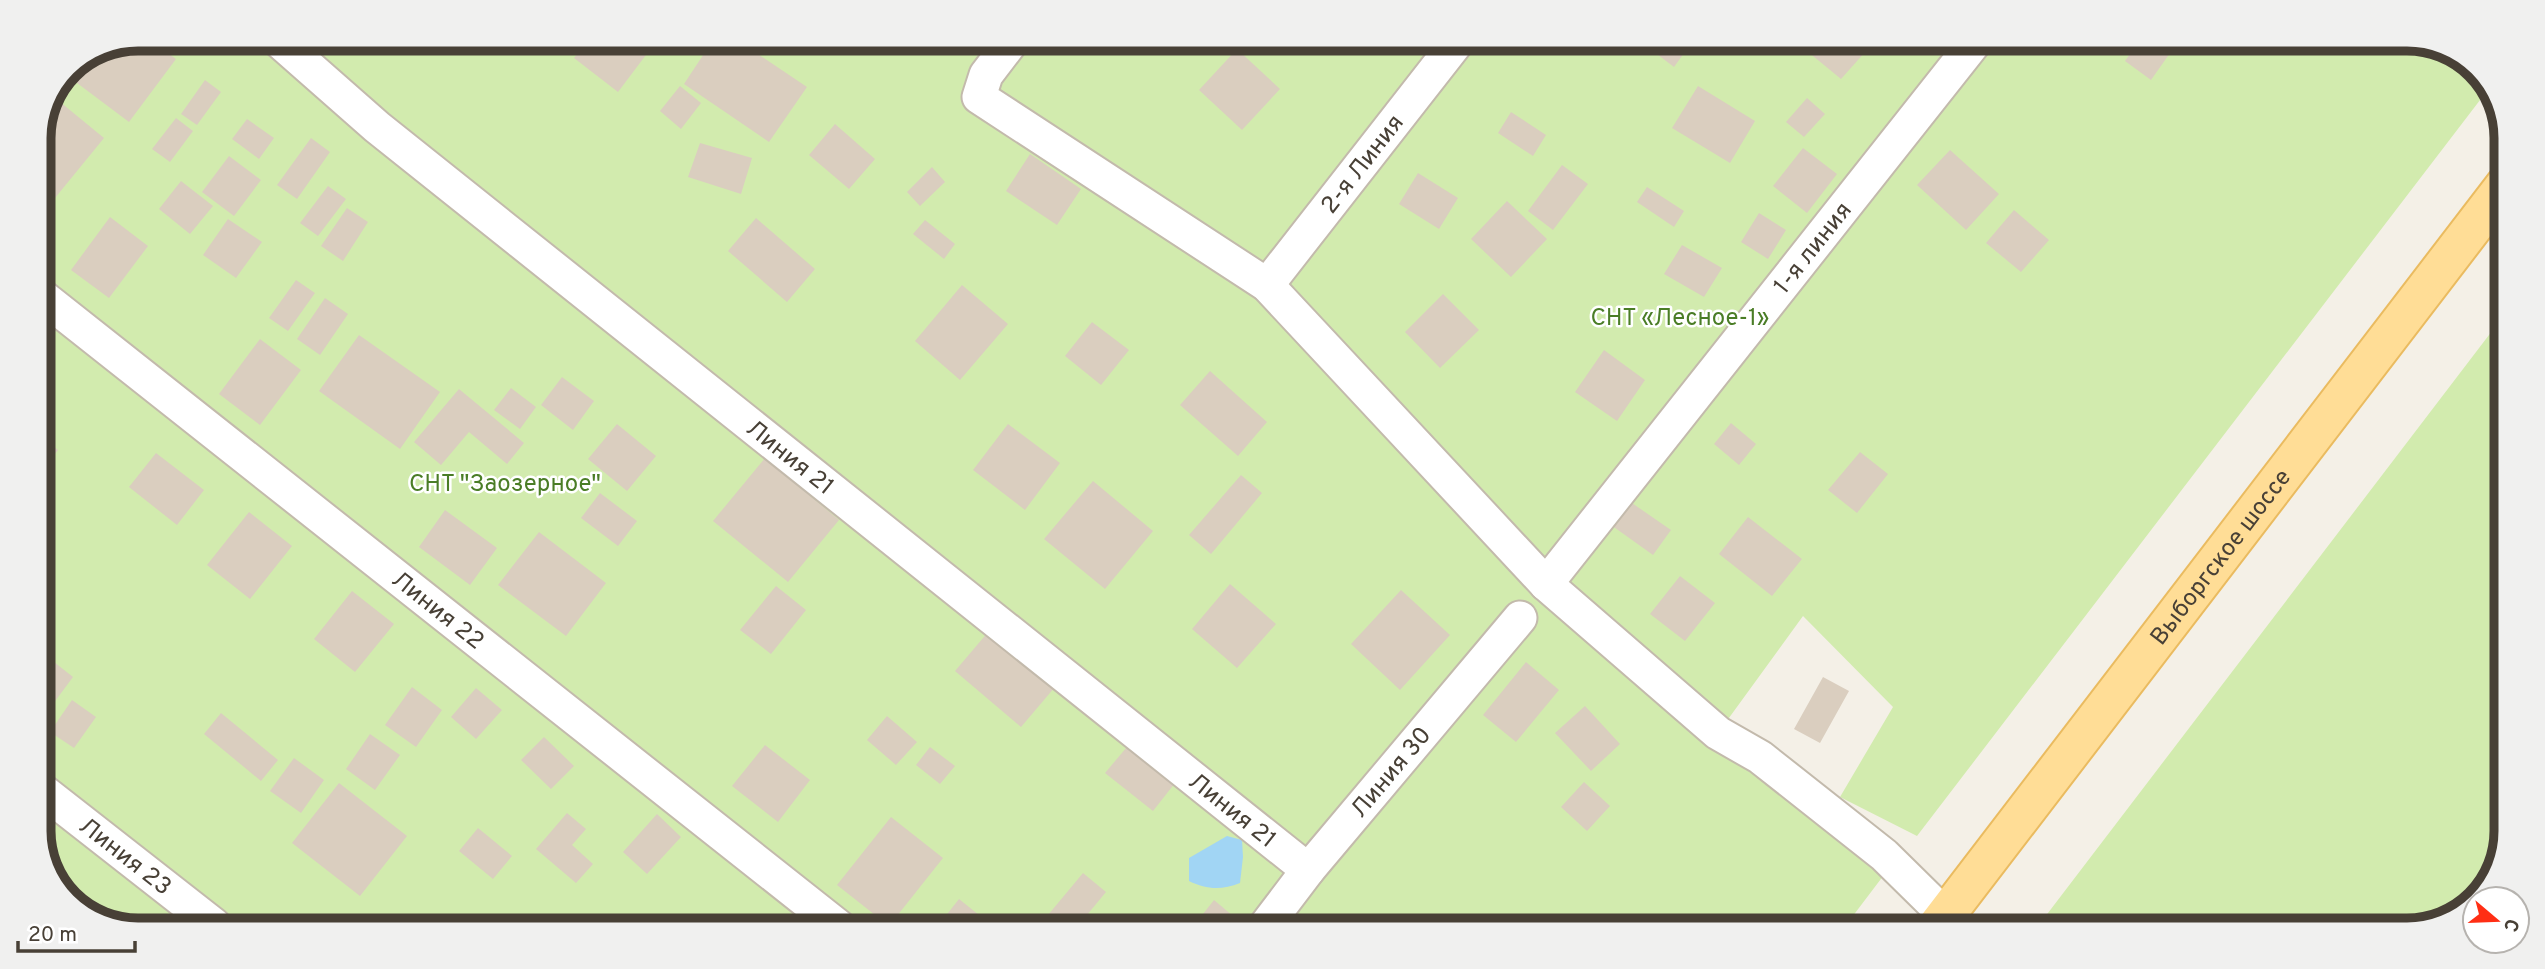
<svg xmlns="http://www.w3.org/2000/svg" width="2545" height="969" viewBox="0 0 2545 969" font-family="Overpass,sans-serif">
	<rect width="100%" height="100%" fill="#f4f0e7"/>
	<!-- green -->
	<path fill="#d2ebae" d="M138 39 2440 44 2486 77 2490 87 1917 836 1840 797 1893 707 1803 616 1718 733 1893 863 1843 929 105 925 59 892 39 838V131L68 67Z
		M2505 314 2501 864 2467 910 2408 930H2035Z"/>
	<!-- water -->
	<path fill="#a1d5f4" d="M1227 836 1242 840 1243 857 1240 883C1222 890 1207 890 1189 881V858Z"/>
	<!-- building -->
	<path fill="#dacebf" d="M138 39H149L176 59 129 122 65 74 68 67Z
		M500 39H517L510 48Z
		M589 40H643L652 47 618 92 574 58Z
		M713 40H737L807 87 769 142 684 84Z
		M1641 42H1692L1674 67Z
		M1796 42 1856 43 1866 51 1841 79Z
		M2138 43H2171L2175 46 2151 80 2125 61Z
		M1237 49 1280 89 1242 130 1199 90Z
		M205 80 221 92 197 125 181 114Z
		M680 86 701 103 681 129 660 111Z
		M1698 86 1755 121 1730 163 1672 128Z
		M54 97 104 138 55 198 39 184V131Z
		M1807 98 1825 114 1804 137 1786 122Z
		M1511 112 1546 135 1533 156 1498 133Z
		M176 118 193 131 170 162 152 149Z
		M247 119 274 138 259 159 232 139Z
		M835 124 875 159 849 189 809 155Z
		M311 138 330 152 297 199 277 185Z
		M700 143 752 158 741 194 688 177Z
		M1803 148 1837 174 1807 213 1773 186Z
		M1950 150 1999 194 1966 230 1917 185Z
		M1030 154 1081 189 1057 225 1006 191Z
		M229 156 261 180 234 216 202 192Z
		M1562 165 1588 184 1553 230 1528 211Z
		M932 167 945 182 920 206 907 192Z
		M1418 173 1458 198 1439 229 1399 204Z
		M181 181 213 206 190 234 159 209Z
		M328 186 346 199 318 236 300 223Z
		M1647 187 1684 211 1674 227 1637 202Z
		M1507 201 1547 239 1511 277 1471 239Z
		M347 208 368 222 343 261 321 246Z
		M2014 210 2049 240 2021 272 1986 243Z
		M1759 213 1786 230 1768 259 1741 242Z
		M110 217 148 246 109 298 71 270Z
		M756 218 815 269 787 302 728 251Z
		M228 219 262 242 236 278 203 255Z
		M925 220 955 244 944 259 913 234Z
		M1682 245 1722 268 1704 297 1664 274Z
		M296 280 315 293 288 331 269 318Z
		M962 285 1008 324 960 380 915 341Z
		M1443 294 1479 330 1440 368 1405 332Z
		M325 298 348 314 320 355 297 339Z
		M1092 322 1129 350 1101 385 1065 356Z
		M359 335 440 392 400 449 319 391Z
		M260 339 301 370 260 425 219 394Z
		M1604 350 1645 380 1617 421 1575 392Z
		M1210 371 1267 422 1238 456 1180 405Z
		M562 377 594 401 573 430 541 405Z
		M511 388 536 407 520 429 494 410Z
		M459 389 524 443 507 464 469 432 441 465 414 442Z
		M1731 423 1756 444 1739 465 1714 444Z
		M617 424 656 456 627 491 588 459Z
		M1008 424 1060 463 1025 510 973 470Z
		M39 435 58 450 39 474Z
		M1860 452 1888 474 1857 513 1828 490Z
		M156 453 204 490 177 525 129 487Z
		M765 458 839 520 788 582 713 521Z
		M1241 475 1262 493 1211 554 1189 535Z
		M1093 481 1153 531 1105 589 1044 539Z
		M600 493 637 521 618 546 581 518Z
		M1629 501 1671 530 1653 555 1611 525Z
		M445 510 497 548 470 585 419 547Z
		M249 512 292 546 250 599 207 565Z
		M1748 517 1802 559 1772 596 1719 554Z
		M539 532 606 583 566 636 498 585Z
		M1680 576 1715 603 1685 641 1650 614Z
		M1230 584 1276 624 1237 668 1192 629Z
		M776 586 806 610 771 654 740 630Z
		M1401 590 1450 635 1400 690 1351 644Z
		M352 591 394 624 355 672 314 639Z
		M989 631 1055 687 1021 727 955 671Z
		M49 658 73 677 47 712 39 706V671Z
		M1526 662 1559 690 1516 742 1483 715Z
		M1823 677 1849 691 1820 743 1794 729Z
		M412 687 442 710 416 747 385 725Z
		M476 688 502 710 476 739 451 717Z
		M72 700 96 717 74 748 50 732Z
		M1585 706 1620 744 1591 771 1555 733Z
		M221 713 278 760 261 781 204 734Z
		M887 716 917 742 896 765 867 740Z
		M370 734 400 755 375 790 346 769Z
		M544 737 574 766 551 789 521 760Z
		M1132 741 1179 778 1153 811 1105 773Z
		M765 745 810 780 778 822 732 786Z
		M930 747 955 766 940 784 916 765Z
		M294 758 324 780 301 813 270 791Z
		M1584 782 1610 806 1587 831 1561 807Z
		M339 783 407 836 360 896 292 843Z
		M567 813 586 829 572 845 593 864 576 883 536 849Z
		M657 814 681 837 647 874 623 852Z
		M891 817 943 858 889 926 837 885Z
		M478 828 512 856 493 879 459 851Z
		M1083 873 1106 892 1077 927H1038Z
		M959 899 994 927H937Z
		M1214 900 1239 921 1233 928H1192Z
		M522 915 537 926H514Z"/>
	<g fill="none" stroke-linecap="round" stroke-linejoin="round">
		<!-- minor casing -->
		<g stroke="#c3baac" stroke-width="37">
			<g id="minor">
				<path id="s1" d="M277 39 377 127 1308 870"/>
				<path d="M1012 41 986 75 979 97 1267 285 1546 584 1718 733 1760 757 1884 855 1946 916"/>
				<path id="s2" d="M1267 285 1457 42"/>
				<path id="s3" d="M39 294 839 927"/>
				<path id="s4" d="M1546 584 1974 43"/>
				<path id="s5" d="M39 788 214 925"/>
				<path id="s6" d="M1264 928 1308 870 1520 618"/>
			</g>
		</g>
		<!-- primary casing -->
		<g stroke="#eabb60" stroke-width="42">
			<g id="primary">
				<path id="s7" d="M1935 929 2506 184"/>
			</g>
		</g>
		<!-- minor -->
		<use href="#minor" stroke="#fff" stroke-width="33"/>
		<!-- primary -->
		<use href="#primary" stroke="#ffdd96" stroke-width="38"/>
	</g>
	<g text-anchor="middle" stroke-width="5" stroke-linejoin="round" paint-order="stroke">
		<!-- street labels -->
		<g font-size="24" fill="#484036" stroke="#fff">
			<text dy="8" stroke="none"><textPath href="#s2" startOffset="154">2-я Линия</textPath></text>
			<text dy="8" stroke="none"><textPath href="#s4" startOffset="429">1-я линия</textPath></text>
			<text dy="8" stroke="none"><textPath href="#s1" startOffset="662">Линия 21</textPath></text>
			<text dy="8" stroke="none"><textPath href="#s7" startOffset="469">Выборгское шоссе</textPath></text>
			<text dy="8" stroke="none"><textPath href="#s3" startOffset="509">Линия 22</textPath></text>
			<text dy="8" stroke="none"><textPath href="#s6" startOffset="201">Линия 30</textPath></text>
			<text dy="8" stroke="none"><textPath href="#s1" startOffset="1228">Линия 21</textPath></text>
			<text dy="8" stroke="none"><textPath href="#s5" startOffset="110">Линия 23</textPath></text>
		</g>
		<!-- park labels -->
		<g font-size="24" fill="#4a7d26" stroke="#fff">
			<text x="1680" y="325">СНТ «Лесное-1»</text>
			<text x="505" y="491">СНТ "Заозерное"</text>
		</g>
	</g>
	<!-- crop -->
	<path d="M0 0H2545V969H0ZM138 51H2407A87 87 0 0 1 2494 138V831A87 87 0 0 1 2407 918H138A87 87 0 0 1 51 831V138A87 87 0 0 1 138 51Z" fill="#f0f0ef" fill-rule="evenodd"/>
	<path fill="none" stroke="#484036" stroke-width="9" d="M138 51H2407A87 87 0 0 1 2494 138V831A87 87 0 0 1 2407 918H138A87 87 0 0 1 51 831V138A87 87 0 0 1 138 51Z"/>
	<!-- north arrow -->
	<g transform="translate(2496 920) rotate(109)"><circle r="33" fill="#ffffff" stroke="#b6b3af" stroke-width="2"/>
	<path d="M0-5L12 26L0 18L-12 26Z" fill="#ff2e14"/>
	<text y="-10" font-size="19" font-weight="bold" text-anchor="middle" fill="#484036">С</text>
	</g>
	<!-- scale -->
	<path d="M18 941v10h117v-10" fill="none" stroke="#484036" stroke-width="3.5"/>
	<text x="28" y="941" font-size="21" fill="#484036" stroke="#ffffff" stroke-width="5" paint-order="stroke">20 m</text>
</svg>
